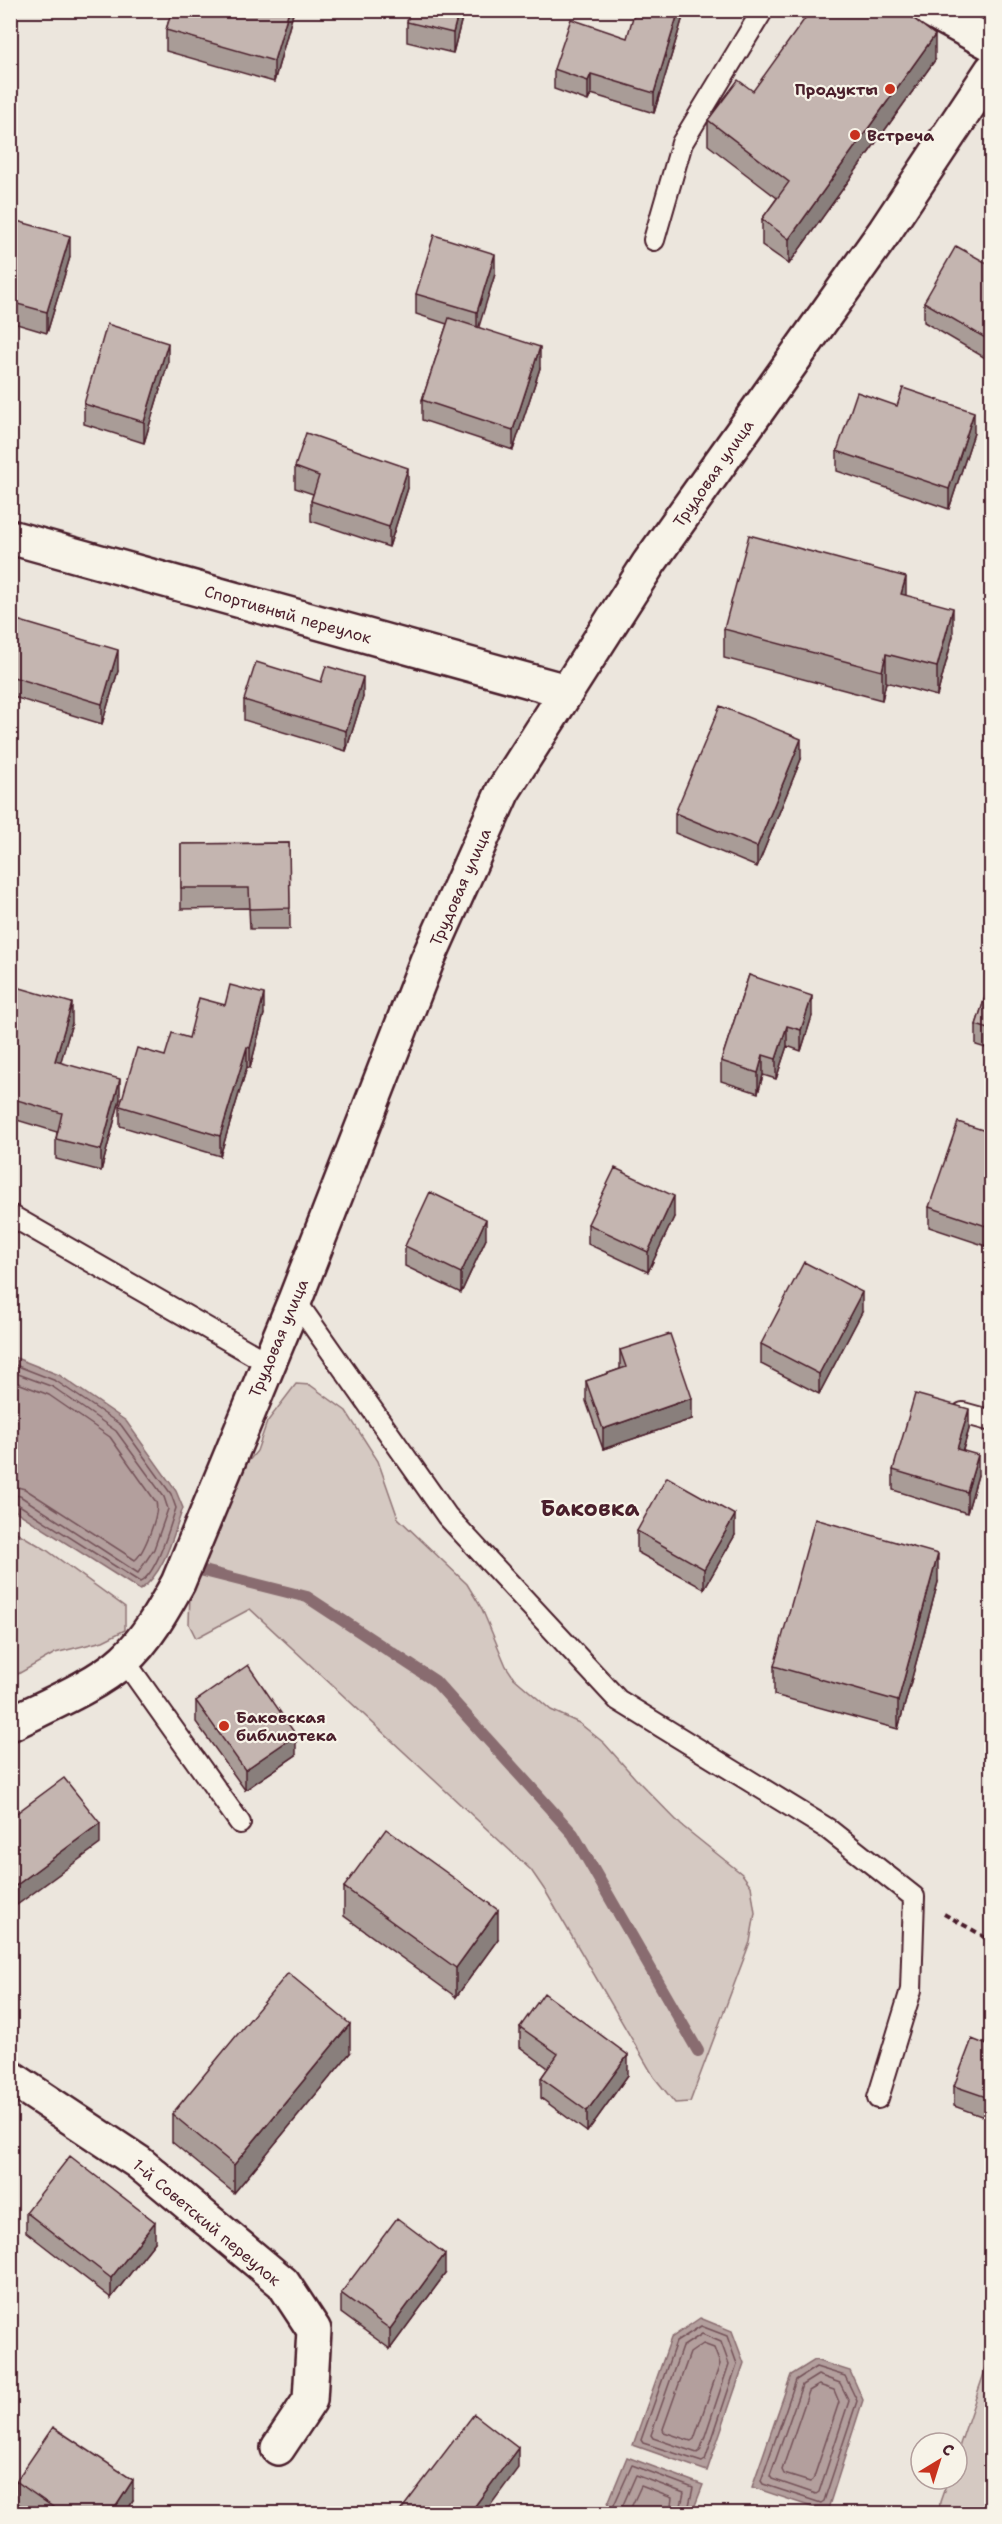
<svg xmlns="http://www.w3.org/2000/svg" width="1002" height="2524" viewBox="0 0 1002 2524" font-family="'Shantell Sans',sans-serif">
	<rect width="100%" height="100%" fill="#ece6dd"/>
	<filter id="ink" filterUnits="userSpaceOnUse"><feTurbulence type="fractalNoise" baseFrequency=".0167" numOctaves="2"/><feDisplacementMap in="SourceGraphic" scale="12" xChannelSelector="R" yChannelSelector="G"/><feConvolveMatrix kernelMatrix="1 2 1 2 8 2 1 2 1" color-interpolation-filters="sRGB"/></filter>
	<g filter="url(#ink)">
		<!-- green -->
		<path fill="#d5c9c2" stroke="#907476" stroke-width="1.5" d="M296 1384 310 1385 346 1411 378 1461 398 1518 467 1584 482 1609 506 1666 514 1678 551 1710 579 1723 604 1743 635 1778 681 1825 742 1874 751 1886 755 1913 750 1942 690 2102 675 2103 654 2077 546 1892 531 1870 250 1609 196 1638 189 1624 190 1592 247 1463 257 1451 267 1422Z
			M11 1529 45 1549 125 1607V1630L103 1641 55 1653 11 1678Z
			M991 2353V2513H939L940 2502 948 2479H957V2453Z"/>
		<!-- water -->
		<path fill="#b39f9d" stroke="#896c6f" stroke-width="1.5" d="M11 1356 59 1375 126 1421 176 1491 183 1508C173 1535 165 1573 140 1590L17 1512 11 1506Z
			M700 2318 732 2331 744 2363 707 2471 633 2445 671 2338Z
			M815 2360 850 2371 863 2400 827 2512 752 2487 791 2375Z
			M627 2457 703 2485 692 2513H604Z"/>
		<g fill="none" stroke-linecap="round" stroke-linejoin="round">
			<!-- shore -->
			<path stroke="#745259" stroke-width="1.5" d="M10 1363 56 1381 121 1425 171 1494 176 1508C170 1526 157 1574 140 1582L16 1503 10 1502
				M10 1371 53 1387 116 1431 164 1497 168 1509 154 1549 138 1573 20 1496 10 1494
				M10 1380 49 1395 110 1437 156 1502C160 1513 144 1553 135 1560L25 1489 10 1485
				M701 2326 727 2336 737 2364 705 2460 702 2462 643 2443 641 2440 676 2342Z
				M702 2334 721 2342 729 2364 700 2451 697 2453 653 2438 651 2435 682 2347Z
				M703 2344 714 2348 720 2364 694 2439 691 2441 664 2432 663 2429 690 2353Z
				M816 2367 845 2376 857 2401 824 2501 821 2503 763 2484 761 2481 796 2380Z
				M818 2375 840 2383 849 2401 819 2492 816 2494 772 2479 770 2476 802 2385Z
				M819 2385 834 2390 839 2402 813 2480 810 2482 784 2474 782 2470 809 2391Z
				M610 2514 632 2465 693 2488 687 2514
				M619 2514 636 2475 684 2493 679 2514
				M628 2514 641 2486 672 2498 670 2514"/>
			<!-- stream -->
			<path stroke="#896c6f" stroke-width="12" d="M200 1570 307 1597 435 1681 573 1834 698 2051"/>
			<!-- service casing -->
			<g stroke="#4a1f2b" stroke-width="24">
				<path id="service" d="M654 240 682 143 763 10
					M10 1215 268 1363
					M295 1300 447 1516 618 1700 828 1829 914 1897 911 1990 878 2098
					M963 1413 992 1421
					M124 1660 240 1823"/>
			</g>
			<!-- minor casing -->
			<g stroke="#4a1f2b" stroke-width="38">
				<path id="minor" d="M930 10 992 44
					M10 537 566 691
					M10 1724C44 1707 97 1685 124 1660 147 1639 163 1610 178 1583L295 1300 427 961 503 791 649 563 885 231 992 70
					M10 2077 138 2162 283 2283 314 2330 310 2400 278 2448"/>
			</g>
			<!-- path -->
			<path stroke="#4a1f2b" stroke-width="4" stroke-dasharray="6 4.5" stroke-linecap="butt" d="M944 1914 980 1934 992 1944"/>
			<!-- service -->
			<use href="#service" stroke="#f7f3e8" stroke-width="20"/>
			<!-- minor -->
			<use href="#minor" stroke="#f7f3e8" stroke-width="33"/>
		</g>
		<!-- wall -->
		<path fill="#a99c97" stroke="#4a1f2b" stroke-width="1.5" d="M172 10H294L274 82 166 51V30Z
			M410 10H464L453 53 407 42V22Z
			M685 10 654 113 591 94 588 101 554 89V69L627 38Z
			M935 60 789 264 762 245V219L777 198 708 145V120L753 91Z
			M10 219 70 257 47 333 10 322Z
			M992 266V362L924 322V302Z
			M495 274 478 327 540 368 513 450 422 420V400L447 324 416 314V294Z
			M168 363 144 443 84 424V404Z
			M974 433 949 509 837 471V451Z
			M295 467 408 488 389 547 311 521V501L313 494 295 488Z
			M906 596 953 636 937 696 886 682 882 700 724 658V629Z
			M10 618 118 671 102 724 10 696Z
			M363 697 346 751 244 720V700Z
			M801 759 757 867 675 833V813Z
			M289 843 290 929H250L249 908 181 909V844Z
			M749 975 812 1016 801 1051 787 1046 776 1079 763 1075 758 1093 721 1081V1061Z
			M992 976V1050L976 1045V1025Z
			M10 985 72 1023 60 1063 120 1099 101 1171 56 1159V1139L57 1132 10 1118Z
			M225 1005 264 1014 250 1068 247 1067 220 1156 120 1126V1106L165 1056 189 1038Z
			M992 1133V1248L929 1227V1207Z
			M674 1217 648 1272 588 1244V1224Z
			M486 1239 461 1293 405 1266V1246Z
			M862 1312 819 1394 761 1364V1344Z
			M620 1350 692 1419 603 1449 586 1401V1381L620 1369Z
			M969 1429 963 1450 978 1475 967 1513 893 1490V1470Z
			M637 1531 735 1535 704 1589 637 1552Z
			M938 1582 898 1729 774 1695V1666Z
			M196 1701 296 1755 245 1790 196 1722Z
			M344 1887 498 1939 456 1997 344 1916Z
			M520 2027 628 2075 587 2132 541 2098V2078L548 2068 520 2047Z
			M992 2047V2120L954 2106V2086Z
			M350 2053 234 2193 172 2142V2114Z
			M26 2212 155 2242 111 2298 26 2232Z
			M445 2274 390 2349 341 2313V2293Z
			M16 2481 133 2501 125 2514H33L16 2502Z"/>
		<!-- shaded-wall -->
		<path fill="#897f7b" stroke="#4a1f2b" stroke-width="1.5" d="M289 10H294L274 82V61Z
			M459 10H464L453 53V33Z
			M679 10H685L654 113V93Z
			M935 35V60L789 264V239Z
			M591 74V94L588 101V81Z
			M70 236V257L47 333V312Z
			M495 254V274L477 333V312Z
			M168 343V363L144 443V422Z
			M540 347V368L513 450V430Z
			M974 412V433L949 509V489Z
			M408 468V488L389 547V527Z
			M906 577V606L901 594Z
			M953 608V636L937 696V667Z
			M118 650V671L102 724V704Z
			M886 654V682L882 700V671Z
			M363 677V697L346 751V731Z
			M801 739V759L757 867V847Z
			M264 994V1014L250 1068V1048Z
			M812 996V1016L801 1051V1030Z
			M72 1003V1023L55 1082V1061Z
			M787 1026V1046L776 1079V1059Z
			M247 1047V1067L220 1156V1136Z
			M763 1055V1075L758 1093V1073Z
			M120 1079V1099L101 1171V1150Z
			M674 1196V1217L648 1272V1252Z
			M486 1219V1239L461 1293V1273Z
			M862 1292V1312L819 1394V1374Z
			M692 1398V1419L603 1449V1429Z
			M969 1409V1429L957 1469V1449Z
			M978 1455V1475L967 1513V1492Z
			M735 1515V1535L704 1589V1569Z
			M938 1554V1582L898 1729V1701Z
			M296 1735V1755L245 1790V1770Z
			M100 1823V1844L10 1910V1890Z
			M498 1910V1939L456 1997V1968Z
			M350 2024V2053L234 2193V2165Z
			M628 2055V2075L587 2132V2111Z
			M155 2222V2242L111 2298V2278Z
			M445 2254V2274L390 2349V2329Z
			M518 2448V2468L484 2514H469Z
			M133 2480V2501L125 2514H111Z"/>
		<!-- building -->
		<path fill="#c4b5b0" stroke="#4a1f2b" stroke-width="1.5" d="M172 10H289L274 61 166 30Z
			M410 10H459L453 33 407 22Z
			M635 10H679L654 93 591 74 588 81 554 69 571 19 627 38Z
			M811 10H902L935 35 789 239 762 219 789 182 708 120 738 80 753 91Z
			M10 219 70 236 47 312 10 302Z
			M434 235 495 254 477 312 416 294Z
			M956 246 992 266V342L924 302Z
			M449 318 540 347 513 430 422 400Z
			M107 324 168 343 144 422 84 404Z
			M903 388 974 412 949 489 837 451 857 392 897 406Z
			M306 433 408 468 389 527 311 501 319 476 295 467Z
			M749 535 906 577 901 594 953 608 937 667 886 654 882 671 724 629Z
			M10 618 118 650 102 704 10 676Z
			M256 662 321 682 326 666 363 677 346 731 244 700Z
			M720 706 801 739 757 847 675 813Z
			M289 843 290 908 250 909 249 888H181V844Z
			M749 975 812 996 801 1030 787 1026 776 1059 763 1055 758 1073 721 1061Z
			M992 976V1030L976 1025Z
			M10 985 72 1003 55 1061 120 1079 101 1150 56 1139 62 1113 10 1098Z
			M230 985 264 994 250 1048 247 1047 220 1136 120 1106 137 1048 165 1056 172 1033 189 1038 199 998 225 1005Z
			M958 1122 992 1133V1228L929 1207Z
			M615 1168 674 1196 648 1252 588 1224Z
			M430 1192 486 1219 461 1273 405 1246Z
			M804 1262 862 1292 819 1374 761 1344Z
			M670 1334 692 1398 603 1429 586 1381 626 1367 620 1350Z
			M915 1394 969 1409 957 1449 978 1455 967 1492 893 1470Z
			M667 1477 735 1515 704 1569 637 1531Z
			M815 1519 938 1554 898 1701 774 1666Z
			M248 1665 296 1735 245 1770 196 1701Z
			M64 1778 100 1823 10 1890V1818Z
			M386 1829 498 1910 456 1968 344 1887Z
			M288 1973 350 2024 234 2165 172 2114Z
			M544 1993 628 2055 587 2111 541 2078 558 2054 520 2027Z
			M972 2039 992 2047V2099L954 2086Z
			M70 2156 155 2222 111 2278 26 2212Z
			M397 2218 445 2254 390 2329 341 2293Z
			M474 2414 518 2448 469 2514H398Z
			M53 2427 133 2480 111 2514H63L16 2481Z"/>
	</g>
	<!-- markers -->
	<g fill="#c8321e" stroke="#f7f3e8" stroke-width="2">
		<circle cx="890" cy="89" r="6"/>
		<circle cx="855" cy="135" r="6"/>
		<circle cx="224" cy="1726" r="6"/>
	</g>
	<g text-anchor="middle" stroke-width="4.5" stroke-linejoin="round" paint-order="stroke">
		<!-- poi labels -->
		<g font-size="16" font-weight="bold" fill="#4a1f2b" stroke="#f7f3e8" text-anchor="start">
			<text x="878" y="95" text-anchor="end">Продукты</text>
			<text x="867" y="141">Встреча</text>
			<text x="236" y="1723">Баковская<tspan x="236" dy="18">библиотека</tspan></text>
		</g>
		<!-- street labels -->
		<g font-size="16" fill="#4a1f2b" stroke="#f7f3e8">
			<text transform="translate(713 473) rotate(-55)" y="6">Трудовая улица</text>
			<text transform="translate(288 614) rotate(16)" y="6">Спортивный переулок</text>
			<text transform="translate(460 887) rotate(-66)" y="6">Трудовая улица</text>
			<text transform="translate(278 1338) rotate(-67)" y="6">Трудовая улица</text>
			<text transform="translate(207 2222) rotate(40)" y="6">1-й Советский переулок</text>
		</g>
		<!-- district labels -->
		<g font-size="22" font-weight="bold" fill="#4a1f2b" stroke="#f7f3e8">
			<text x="590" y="1516">Баковка</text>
		</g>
	</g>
	<!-- margin -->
	<rect width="1002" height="2524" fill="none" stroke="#f7f3e8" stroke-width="36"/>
	<rect x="18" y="18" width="966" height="2488" fill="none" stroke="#4a1f2b" stroke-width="2" filter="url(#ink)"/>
	<!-- north arrow -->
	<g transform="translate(939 2461) rotate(38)"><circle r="28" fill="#f7f3e8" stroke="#b29e9c" stroke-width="1.5"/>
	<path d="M0-4.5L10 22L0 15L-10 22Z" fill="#c8321e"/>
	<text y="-9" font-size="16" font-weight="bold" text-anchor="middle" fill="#4a1f2b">С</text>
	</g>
</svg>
